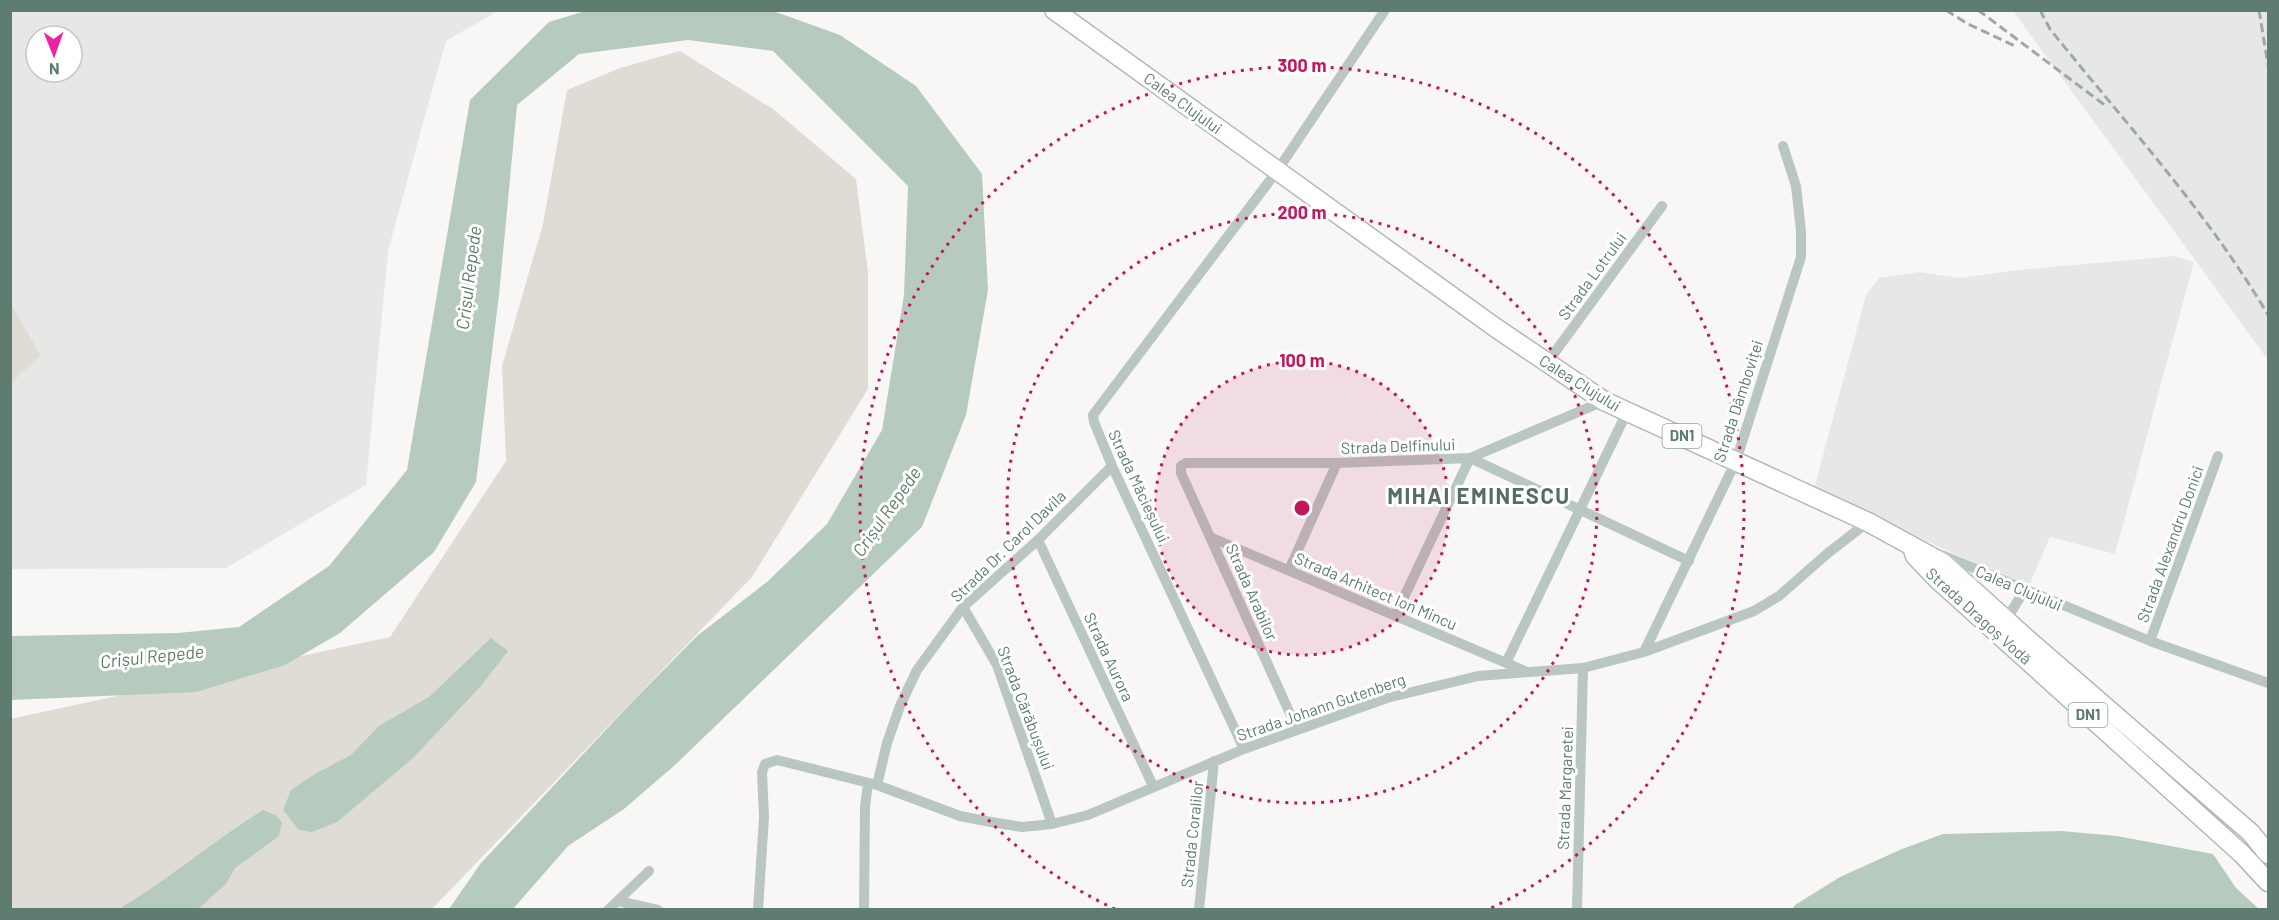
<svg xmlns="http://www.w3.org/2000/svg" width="2279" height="920" viewBox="0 0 2279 920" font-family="Barlow,sans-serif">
	<rect width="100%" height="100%" fill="#f9f7f6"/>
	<!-- built -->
	<path fill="#e7e8e6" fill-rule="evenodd" d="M11 11H498L446 41 423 123 388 251 366 485 226 568 11 569 10 383 41 355 11 304ZM36 36H72V72H36Z
		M2013 11H2268V360Z
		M2174 256 2194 262 2115 554 2050 537 2028 588 1814 489 1866 295 1879 278 1919 272 1960 278 2017 270Z"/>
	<!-- green -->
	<path fill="#dedcd5" d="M680 51 773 109 856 179 868 272V389L752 577 432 909H11L10 719 390 637 506 461 502 366 543 224 567 90 620 68Z
		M11 304 41 355 11 383Z"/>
	<!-- water -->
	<path fill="#b7cabe" d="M585 11H773L840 35 916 86 982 174 988 290 966 415 922 527 675 765 624 809 568 846 513 909H449L481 863 632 702 697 636 767 582 827 524 882 430 904 295 908 186 773 51 688 40 579 54 517 105 499 295 476 482 434 552 340 633 285 665 196 692 11 700V636L178 633 239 627 329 566 407 470 470 100 549 22Z
		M491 638 508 651 481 686 412 759 337 822 312 832 299 830 283 810 291 790 315 774 351 755 379 726 429 697Z
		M263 810 277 816 282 823 279 836 235 868 226 884 198 909H119C169 879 213 841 263 810Z
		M2061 831 2117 836 2213 854 2236 888 2259 909H1792L1795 905 1840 877 1902 849 1943 834Z"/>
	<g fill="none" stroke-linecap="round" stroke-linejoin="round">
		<!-- primary casing -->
		<g stroke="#afbab5" stroke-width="21">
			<path id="primary" d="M1054 10 1496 328 1604 401 1868 522 1943 563 2025 637 2251 833 2268 854
				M1912 547 1915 556 1937 579 2242 854 2268 882"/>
		</g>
		<!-- street -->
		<path stroke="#bac6c1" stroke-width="10" d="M1547 363 1662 206
			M1470 458 1689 561
			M1210 537 1525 671
			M1038 540 1153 786
			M1942 555 2150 641 2268 683
			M1289 570 1337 463
			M963 607 997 665 1052 824
			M1395 616 1470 458
			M2006 620 2024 591
			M2150 641 2218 456
			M1644 652 1736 461 1801 257V231L1796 186 1783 146
			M1506 663 1627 412
			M1297 729 1181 473V466L1186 463H1337L1470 458 1604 401
			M1244 749 1112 466 1094 422 1093 415 1277 171 1385 10
			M877 785 887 743 900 706 917 670 963 607 1038 540 1112 466
			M618 901 658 910
			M608 910 649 871
			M758 910 764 817 762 772 765 764 777 760 877 785 960 816 991 822 1022 827 1052 824 1088 815 1244 749 1387 698 1478 676 1583 668 1644 652 1754 611 1779 596 1828 553 1868 522
			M864 910 865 807 868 783
			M1199 910 1214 761
			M1577 910 1583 668"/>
		<!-- primary -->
		<use href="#primary" stroke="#fff" stroke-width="18"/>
		<!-- rail -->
		<path stroke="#9baba4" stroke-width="3" stroke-dasharray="9 4.5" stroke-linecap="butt" d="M1946 10 1966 23 2015 46
			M1978 10 2106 106
			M2040 10 2050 29C2125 123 2207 211 2268 315
			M2259 10 2268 65"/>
	</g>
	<!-- distance rings -->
	<circle cx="1302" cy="508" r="147" fill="#c2185b" fill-opacity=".12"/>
	<g fill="none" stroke="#c2185b" stroke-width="3" stroke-dasharray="3 6">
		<circle cx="1302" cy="508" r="147"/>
		<circle cx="1302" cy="508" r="295"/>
		<path d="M1115 909A442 442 0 1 1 1489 909"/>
	</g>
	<g text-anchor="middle" stroke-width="6" stroke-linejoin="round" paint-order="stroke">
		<!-- shield labels -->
		<g fill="#fff" stroke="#8ea49b" stroke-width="1.5">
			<rect x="1662.5" y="424" width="39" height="24" rx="4.5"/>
			<rect x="2068.5" y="703" width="39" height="24" rx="4.5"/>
		</g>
		<g font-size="15" font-weight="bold" fill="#5e7d70">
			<text x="1682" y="441">DN1</text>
			<text x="2088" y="720">DN1</text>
		</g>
		<!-- street labels -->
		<g font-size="16" fill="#5e7d70" stroke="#fff">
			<text transform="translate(1183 103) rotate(36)" y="6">Calea Clujului</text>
			<text transform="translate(1592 276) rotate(-54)" y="6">Strada Lotrului</text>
			<text transform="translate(1580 383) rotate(32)" y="6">Calea Clujului</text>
			<text transform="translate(1738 401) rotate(-72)" y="6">Strada Dâmboviței</text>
			<text transform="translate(1398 446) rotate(-2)" y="6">Strada Delfinului</text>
			<text transform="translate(1139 486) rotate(65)" y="6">Strada Măcieșului</text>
			<text transform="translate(2170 544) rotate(-70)" y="6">Strada Alexandru Donici</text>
			<text transform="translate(1008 546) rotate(-44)" y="6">Strada Dr. Carol Davila</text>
			<text transform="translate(2019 588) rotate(23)" y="6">Calea Clujului</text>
			<text transform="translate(1376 591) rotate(23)" y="6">Strada Arhitect Ion Mincu</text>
			<text transform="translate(1252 592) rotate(66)" y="6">Strada Arabilor</text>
			<text transform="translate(1979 616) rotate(42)" y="6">Strada Dragoș Vodă</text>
			<text transform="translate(1109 657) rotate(65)" y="6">Strada Aurora</text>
			<text transform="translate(1321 707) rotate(-19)" y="6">Strada Johann Gutenberg</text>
			<text transform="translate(1026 708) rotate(69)" y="6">Strada Cărăbușului</text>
			<text transform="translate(1565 788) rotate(-88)" y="6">Strada Margaretei</text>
			<text transform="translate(1192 834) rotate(-84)" y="6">Strada Coralilor</text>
		</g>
		<!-- water labels -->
		<g font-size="18" font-style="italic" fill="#5e7d6a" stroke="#fff">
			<text transform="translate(469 278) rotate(-83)" y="6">Crișul Repede</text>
			<text transform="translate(887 512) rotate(-55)" y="6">Crișul Repede</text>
			<text transform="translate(152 657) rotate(-6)" y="6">Crișul Repede</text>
		</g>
		<!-- district labels -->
		<g font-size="22" font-weight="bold" letter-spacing="1.5" fill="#556d63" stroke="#fff">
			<text x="1479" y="504">MIHAI EMINESCU</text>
		</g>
	</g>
	<circle cx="1302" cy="508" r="9" fill="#c2185b" stroke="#fff" stroke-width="3"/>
	<g font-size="18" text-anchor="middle" font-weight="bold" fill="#c2185b" stroke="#fff" stroke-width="6" stroke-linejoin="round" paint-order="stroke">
		<text x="1302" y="72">300 m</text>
		<text x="1302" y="219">200 m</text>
		<text x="1302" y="367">100 m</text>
	</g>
	<!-- border -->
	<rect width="2279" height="920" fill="none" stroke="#5e7d70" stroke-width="24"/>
	<!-- north arrow -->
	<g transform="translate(54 54) rotate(179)"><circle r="28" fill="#ffffff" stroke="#bfcbc6" stroke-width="1.5"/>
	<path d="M0-4.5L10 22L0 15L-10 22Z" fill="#ec23a3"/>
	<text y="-9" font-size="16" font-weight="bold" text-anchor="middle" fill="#5e7d70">N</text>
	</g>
</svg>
